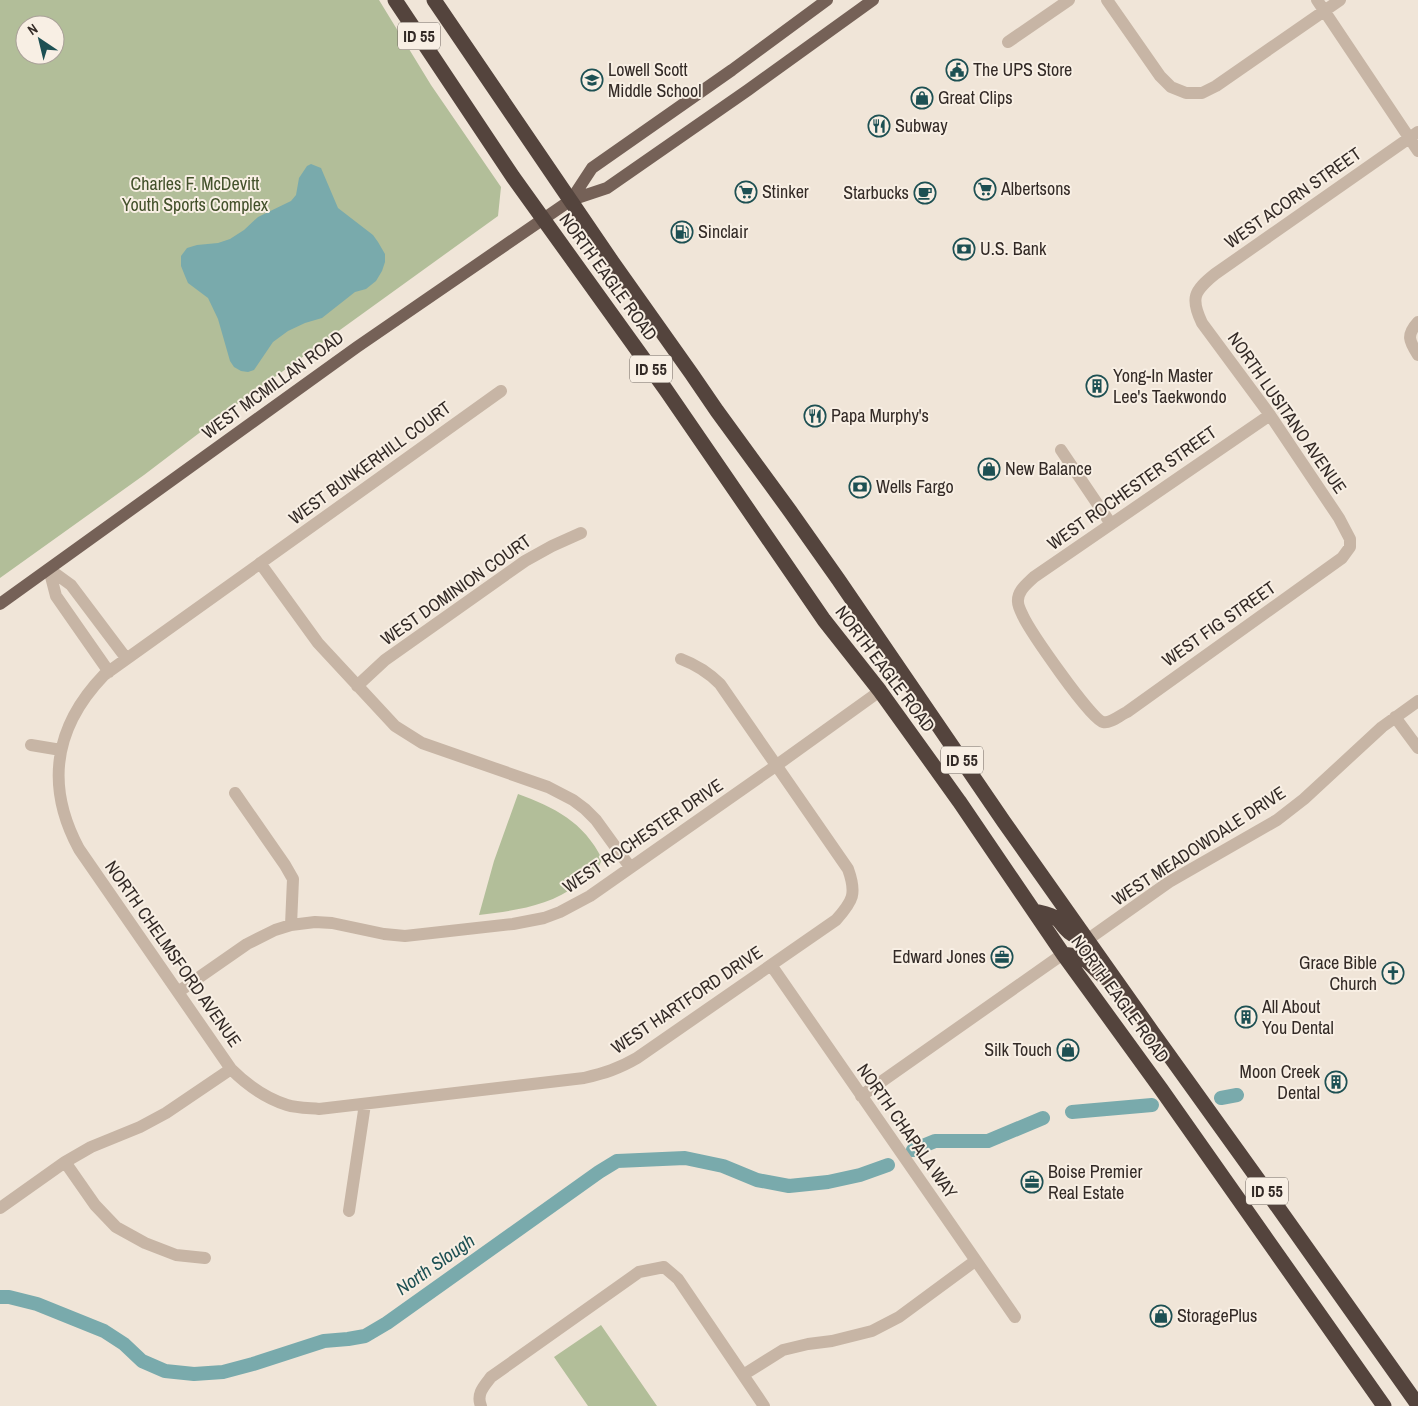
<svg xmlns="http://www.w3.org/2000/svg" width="1418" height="1406" viewBox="0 0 1418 1406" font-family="'Archivo Narrow',sans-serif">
	<rect width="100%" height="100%" fill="#f0e5d8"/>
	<!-- green -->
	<path fill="#b2be99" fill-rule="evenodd" d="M0 0H379L431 85 501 187 498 216 240 402 144 475 0 578ZM25 25H55V55H25Z
		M518 794C554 807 584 822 602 859 596 875 593 875 579 884 547 907 517 910 479 915L494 861Z
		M601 1325 657 1406H588L554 1357Z"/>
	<!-- water -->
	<path fill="#79aaac" d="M311 164 321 168 338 208 373 235 378 242 385 254V262L382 271 376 281 366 289 355 292 322 318 305 323 288 331 273 342 254 370 248 372 241 371 234 367 230 361 218 319 208 298 188 283 185 276 181 266V256L187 248 197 245 218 243 230 239 244 230 258 217 291 201 296 195 299 178 307 166Z"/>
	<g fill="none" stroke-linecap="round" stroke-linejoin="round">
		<!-- canal -->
		<path stroke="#79aaac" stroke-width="14" d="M1221 1098 1237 1095
			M1072 1112 1152 1105
			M913 1150 935 1141H988L1043 1118
			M0 1297H9L37 1304 104 1331 124 1344 142 1361 165 1371 194 1374 223 1372 253 1364 324 1341 348 1339 365 1336 387 1323 599 1172 617 1161 685 1158 723 1166 757 1180 789 1186 828 1182 860 1175 888 1165"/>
		<!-- minor -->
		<path stroke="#c7b5a5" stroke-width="12" d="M1107 0 1160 76 1171 87 1186 93H1202L1216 86 1340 0
			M1317 0 1418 151
			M1008 42 1069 0
			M1418 322C1406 335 1409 341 1418 355
			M501 391 104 675C54 727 45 786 79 849L231 1069C247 1085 265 1098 287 1105 297 1108 309 1108 319 1109L584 1078C605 1073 618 1069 637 1058L836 920C853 901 857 894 848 869L720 684C708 672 697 665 681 659
			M1270 415 1034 577C1027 584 1017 591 1018 602 1018 606 1021 612 1023 616 1030 631 1091 720 1103 722 1110 724 1120 715 1127 712L1342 558 1350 547V539L1339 518 1270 415 1202 323C1190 298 1194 291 1215 274L1418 132
			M1061 450 1111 524
			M260 563 318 643 395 726 422 743 548 787 573 800 585 809 596 820 630 867
			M109 672 56 596 49 569 71 585 126 658
			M357 686 385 660 525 561 552 546 581 533
			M1395 717 1418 748
			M31 745 61 750
			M235 793 285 865 293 879 291 925
			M1087 940 1169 882 1277 820 1304 799 1382 727 1418 701
			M771 965 1015 1317
			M178 992 247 944 275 930 291 925 315 922 332 923 384 934 405 936 513 924 544 918 560 912 590 896 777 765 880 691
			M861 1096 1063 954
			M65 1162 95 1205 116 1227 145 1243 176 1255 205 1258
			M0 1208 65 1162 91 1147 140 1127 166 1113 231 1069
			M349 1211 365 1104
			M743 1375 783 1350 808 1344 832 1341 872 1331 899 1317 975 1261
			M481 1406C476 1394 484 1386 491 1377L639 1272 664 1267 678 1279 764 1406"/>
		<!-- major -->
		<path stroke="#756157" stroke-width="12" d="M571 200 592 168 732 70 827 0
			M0 604 357 347 571 200 607 188 748 90 873 0"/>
		<!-- highway -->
		<path stroke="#54443d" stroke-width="15" d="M395 0 513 177 666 390 824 620 880 691 959 801 1063 954 1161 1089 1384 1406
			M434 0 613 263 691 373 717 411 790 511 838 579 1004 822 1153 1033 1260 1182 1418 1405
			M1034 911C1042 913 1051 914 1057 919 1060 921 1062 925 1065 928 1071 935 1078 938 1086 940
			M1063 954C1073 955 1083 957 1090 964 1097 970 1101 977 1109 980"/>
	</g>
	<!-- icons -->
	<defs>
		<g id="civic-ring" transform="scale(1.125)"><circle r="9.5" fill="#f8efe4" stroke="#1d5053" stroke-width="1.5"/><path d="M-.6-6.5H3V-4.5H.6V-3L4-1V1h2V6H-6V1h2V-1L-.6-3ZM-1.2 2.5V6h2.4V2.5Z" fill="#1d5053"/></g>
		<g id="school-ring" transform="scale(1.125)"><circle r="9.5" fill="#f8efe4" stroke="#1d5053" stroke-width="1.5"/><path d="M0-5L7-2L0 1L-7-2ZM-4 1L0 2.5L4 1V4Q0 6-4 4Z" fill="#1d5053"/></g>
		<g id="shop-ring" transform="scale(1.125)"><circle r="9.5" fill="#f8efe4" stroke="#1d5053" stroke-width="1.5"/><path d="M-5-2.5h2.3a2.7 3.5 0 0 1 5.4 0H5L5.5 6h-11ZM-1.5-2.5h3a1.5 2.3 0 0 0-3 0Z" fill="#1d5053"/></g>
		<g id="restaurant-ring" transform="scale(1.125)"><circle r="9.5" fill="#f8efe4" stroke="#1d5053" stroke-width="1.5"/><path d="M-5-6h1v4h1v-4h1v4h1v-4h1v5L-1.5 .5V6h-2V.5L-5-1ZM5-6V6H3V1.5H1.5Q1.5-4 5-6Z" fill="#1d5053"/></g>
		<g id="supermarket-ring" transform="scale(1.125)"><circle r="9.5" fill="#f8efe4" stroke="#1d5053" stroke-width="1.5"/><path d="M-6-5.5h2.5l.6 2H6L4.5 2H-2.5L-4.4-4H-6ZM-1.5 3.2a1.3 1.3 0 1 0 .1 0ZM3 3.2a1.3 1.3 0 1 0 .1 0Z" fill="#1d5053"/></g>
		<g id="cafe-ring" transform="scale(1.125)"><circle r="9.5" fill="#f8efe4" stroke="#1d5053" stroke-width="1.5"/><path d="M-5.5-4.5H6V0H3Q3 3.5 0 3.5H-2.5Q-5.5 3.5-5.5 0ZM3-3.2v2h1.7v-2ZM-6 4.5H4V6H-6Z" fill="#1d5053"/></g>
		<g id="fuel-ring" transform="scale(1.125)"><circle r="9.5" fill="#f8efe4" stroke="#1d5053" stroke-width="1.5"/><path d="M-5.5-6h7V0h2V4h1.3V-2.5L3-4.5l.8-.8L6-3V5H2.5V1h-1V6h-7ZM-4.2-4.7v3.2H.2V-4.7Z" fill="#1d5053"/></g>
		<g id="bank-ring" transform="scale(1.125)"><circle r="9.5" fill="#f8efe4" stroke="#1d5053" stroke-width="1.5"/><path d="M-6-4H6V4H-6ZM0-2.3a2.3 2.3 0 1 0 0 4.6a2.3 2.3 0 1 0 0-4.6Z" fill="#1d5053"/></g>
		<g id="building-ring" transform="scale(1.125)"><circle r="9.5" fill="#f8efe4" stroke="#1d5053" stroke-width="1.5"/><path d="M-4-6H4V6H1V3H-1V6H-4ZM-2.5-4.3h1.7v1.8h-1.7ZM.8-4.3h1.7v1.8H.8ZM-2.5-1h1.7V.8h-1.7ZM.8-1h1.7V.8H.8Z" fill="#1d5053"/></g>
		<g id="office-ring" transform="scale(1.125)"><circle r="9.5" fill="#f8efe4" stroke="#1d5053" stroke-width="1.5"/><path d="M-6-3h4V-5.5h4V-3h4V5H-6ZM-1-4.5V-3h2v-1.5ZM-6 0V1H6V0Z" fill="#1d5053"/></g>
		<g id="church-ring" transform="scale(1.125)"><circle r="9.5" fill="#f8efe4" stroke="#1d5053" stroke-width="1.5"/><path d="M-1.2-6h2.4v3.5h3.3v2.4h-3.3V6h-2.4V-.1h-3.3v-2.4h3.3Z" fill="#1d5053"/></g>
	</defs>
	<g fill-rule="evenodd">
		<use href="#civic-ring" x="957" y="70"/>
		<use href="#school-ring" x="592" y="80"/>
		<use href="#shop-ring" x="922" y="98"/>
		<use href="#restaurant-ring" x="879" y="126"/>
		<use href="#supermarket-ring" x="985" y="189"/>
		<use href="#supermarket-ring" x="746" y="192"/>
		<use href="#cafe-ring" x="925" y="193"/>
		<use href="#fuel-ring" x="682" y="232"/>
		<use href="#bank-ring" x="964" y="249"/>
		<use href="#building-ring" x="1097" y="386"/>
		<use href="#restaurant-ring" x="815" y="416"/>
		<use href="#shop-ring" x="989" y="469"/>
		<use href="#bank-ring" x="860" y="487"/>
		<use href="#office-ring" x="1002" y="957"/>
		<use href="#church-ring" x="1393" y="973"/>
		<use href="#building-ring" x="1246" y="1017"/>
		<use href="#shop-ring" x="1068" y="1050"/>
		<use href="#building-ring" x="1336" y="1082"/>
		<use href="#office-ring" x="1032" y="1182"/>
		<use href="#shop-ring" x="1161" y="1316"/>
	</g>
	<g text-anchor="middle" stroke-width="4" stroke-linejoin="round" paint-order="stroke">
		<!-- shield labels -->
		<g fill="#f8efe4" stroke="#6e655f" stroke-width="1">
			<rect x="398" y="22.5" width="42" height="27" rx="4"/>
			<rect x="630" y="355.5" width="42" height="27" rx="4"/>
			<rect x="941" y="746.5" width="42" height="27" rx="4"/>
			<rect x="1246" y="1177.5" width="42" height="27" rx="4"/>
		</g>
		<g font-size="16" font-weight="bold" fill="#332a26">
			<text x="419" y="42">ID 55</text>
			<text x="651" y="375">ID 55</text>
			<text x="962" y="766">ID 55</text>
			<text x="1267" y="1197">ID 55</text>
		</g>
		<!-- poi labels -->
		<g font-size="18" fill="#332a26" stroke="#f8efe4" text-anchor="start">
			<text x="608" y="76">Lowell Scott<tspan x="608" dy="21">Middle School</tspan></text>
			<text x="973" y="76">The UPS Store</text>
			<text x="938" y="104">Great Clips</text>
			<text x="895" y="132">Subway</text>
			<text x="1001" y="195">Albertsons</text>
			<text x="762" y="198">Stinker</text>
			<text x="909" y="199" text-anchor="end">Starbucks</text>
			<text x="698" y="238">Sinclair</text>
			<text x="980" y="255">U.S. Bank</text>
			<text x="1113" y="382">Yong-In Master<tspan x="1113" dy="21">Lee's Taekwondo</tspan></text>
			<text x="831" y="422">Papa Murphy's</text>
			<text x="1005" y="475">New Balance</text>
			<text x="876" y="493">Wells Fargo</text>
			<text x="986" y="963" text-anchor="end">Edward Jones</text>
			<text x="1377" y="969" text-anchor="end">Grace Bible<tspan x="1377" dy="21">Church</tspan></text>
			<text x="1262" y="1013">All About<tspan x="1262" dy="21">You Dental</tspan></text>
			<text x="1052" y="1056" text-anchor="end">Silk Touch</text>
			<text x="1320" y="1078" text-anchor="end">Moon Creek<tspan x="1320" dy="21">Dental</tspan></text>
			<text x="1048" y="1178">Boise Premier<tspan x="1048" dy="21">Real Estate</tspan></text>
			<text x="1177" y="1322">StoragePlus</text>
		</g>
		<!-- park labels -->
		<g font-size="18" fill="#43512b" stroke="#f8efe4">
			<text x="195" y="190">Charles F. McDevitt<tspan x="195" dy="21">Youth Sports Complex</tspan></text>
		</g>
		<!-- street labels -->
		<g font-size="18" fill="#332a26" stroke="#f8efe4">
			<text transform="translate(1293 198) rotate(-35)" y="6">WEST ACORN STREET</text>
			<text transform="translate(608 277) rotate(54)" y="6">NORTH EAGLE ROAD</text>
			<text transform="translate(273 385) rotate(-36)" y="6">WEST MCMILLAN ROAD</text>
			<text transform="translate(1287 413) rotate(55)" y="6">NORTH LUSITANO AVENUE</text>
			<text transform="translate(370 463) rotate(-36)" y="6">WEST BUNKERHILL COURT</text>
			<text transform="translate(1132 488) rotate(-35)" y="6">WEST ROCHESTER STREET</text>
			<text transform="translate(456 590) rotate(-35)" y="6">WEST DOMINION COURT</text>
			<text transform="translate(1219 624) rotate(-35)" y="6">WEST FIG STREET</text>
			<text transform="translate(885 669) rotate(53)" y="6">NORTH EAGLE ROAD</text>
			<text transform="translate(643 836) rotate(-34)" y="6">WEST ROCHESTER DRIVE</text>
			<text transform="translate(1199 846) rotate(-33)" y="6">WEST MEADOWDALE DRIVE</text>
			<text transform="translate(173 954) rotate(55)" y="6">NORTH CHELMSFORD AVENUE</text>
			<text transform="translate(1120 999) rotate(54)" y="6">NORTH EAGLE ROAD</text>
			<text transform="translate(687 1000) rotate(-34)" y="6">WEST HARTFORD DRIVE</text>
			<text transform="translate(907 1131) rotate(55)" y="6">NORTH CHAPALA WAY</text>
		</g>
		<!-- water labels -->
		<g font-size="19" font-style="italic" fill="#1d5053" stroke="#f8efe4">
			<text transform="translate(435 1264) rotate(-35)" y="7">North Slough</text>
		</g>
	</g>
	<!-- north arrow -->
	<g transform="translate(40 40) rotate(325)"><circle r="24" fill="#f8efe4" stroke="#a9a098"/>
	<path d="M0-4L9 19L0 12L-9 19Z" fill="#1d5053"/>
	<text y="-8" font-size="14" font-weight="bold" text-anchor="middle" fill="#332a26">N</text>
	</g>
</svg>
